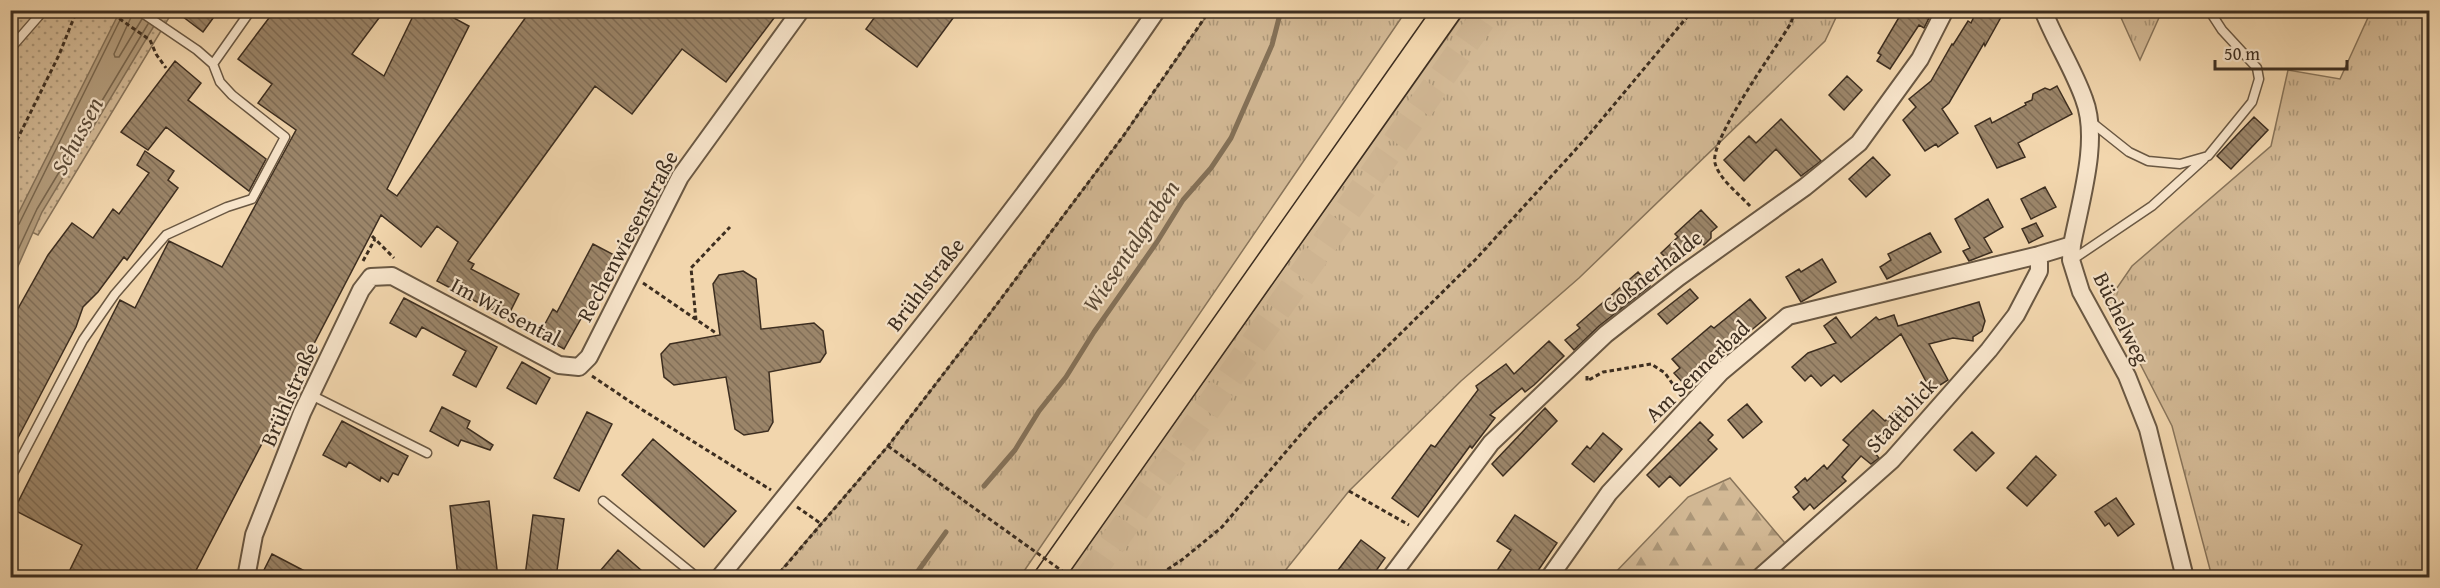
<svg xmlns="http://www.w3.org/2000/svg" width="2440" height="588" viewBox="0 0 2440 588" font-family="'Gentium Book Plus',serif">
	<defs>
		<pattern id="grass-tufts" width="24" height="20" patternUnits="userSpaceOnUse" patternTransform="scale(1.5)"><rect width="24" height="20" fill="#d3b995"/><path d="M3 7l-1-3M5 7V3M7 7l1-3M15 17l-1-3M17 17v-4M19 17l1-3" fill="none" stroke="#ac9779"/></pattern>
		<pattern id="forest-firs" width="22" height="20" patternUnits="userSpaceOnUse" patternTransform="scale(1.5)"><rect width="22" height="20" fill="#d3b995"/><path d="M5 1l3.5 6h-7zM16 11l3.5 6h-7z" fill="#ac9779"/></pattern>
		<pattern id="park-dots" width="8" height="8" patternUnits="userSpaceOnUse" patternTransform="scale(1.5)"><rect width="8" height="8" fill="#d3b995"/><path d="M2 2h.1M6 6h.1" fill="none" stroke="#ac9779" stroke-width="1.8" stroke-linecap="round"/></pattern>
		<pattern id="building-back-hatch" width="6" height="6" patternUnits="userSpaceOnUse" patternTransform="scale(1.5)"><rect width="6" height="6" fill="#9b8569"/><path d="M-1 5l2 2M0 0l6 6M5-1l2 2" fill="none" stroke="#806d56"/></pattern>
	</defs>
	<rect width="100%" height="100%" fill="#f2d6ad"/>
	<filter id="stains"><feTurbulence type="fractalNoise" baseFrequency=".00333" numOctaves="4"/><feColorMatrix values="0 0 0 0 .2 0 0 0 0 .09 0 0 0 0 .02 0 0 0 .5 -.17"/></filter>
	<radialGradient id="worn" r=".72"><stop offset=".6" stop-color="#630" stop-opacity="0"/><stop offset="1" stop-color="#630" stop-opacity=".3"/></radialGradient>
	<!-- grass -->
	<path fill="url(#grass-tufts)" stroke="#88745a" stroke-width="1.5" d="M1466 10 1839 11 1825 41 1579 278 1461 381 1349 491 1280 577H1065Z
		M1210 11H1406L1020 577H775L888 446 988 316 1124 135Z
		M2118 11H2162L2140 60Z
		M2371 11H2429V577H2212L2172 426 2108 301 2132 266 2271 146 2288 70 2340 79Z"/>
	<!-- forest -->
	<path fill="url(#forest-firs)" stroke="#88745a" stroke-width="1.5" d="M1730 478 1790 549 1759 577 1610 578 1688 497Z"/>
	<!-- park -->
	<path fill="url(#park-dots)" stroke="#88745a" stroke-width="1.5" d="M10 11H173L38 235 11 222Z"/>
	<!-- water -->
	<path fill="#b49d7d" stroke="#847158" stroke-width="1.5" d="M120 11H163L42 212 11 282V228Z"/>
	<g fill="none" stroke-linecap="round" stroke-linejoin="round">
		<!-- shore -->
		<path stroke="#78664e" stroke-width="1.5" d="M133 13 114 54 115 57H119L142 19
			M10 228 19 224 125 10
			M10 267 37 209 148 24"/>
		<!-- stream -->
		<path stroke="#847158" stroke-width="5" d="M984 486 1015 450 1039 411 1066 377 1094 332 1157 242 1183 200 1211 168 1231 138 1272 45 1279 18V10
			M913 578 946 532"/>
	</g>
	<!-- building -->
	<path fill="url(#building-back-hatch)" stroke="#3d2e20" stroke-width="1.5" d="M174 10H219L203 32Z
		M275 10H385L352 54 384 76 416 10H439L469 26 387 189 397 196 531 10H780L726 82 682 49 632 114 595 86 468 261 474 264 471 269 519 294 507 318 437 281 458 242 437 226 421 247 381 215 192 578H66L82 545 14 510 120 300 135 308 169 241 222 267 296 130 258 103 272 84 238 59Z
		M880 10H959L917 67 866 29Z
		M1895 10H1928L1926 13 1930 16 1924 28 1919 25 1890 69 1877 61 1881 55 1878 53 1901 14Z
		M1977 10H2005L1985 46 1984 43 1949 103 1942 109 1958 133 1938 147 1936 144 1925 151 1903 120 1916 107 1909 99 1931 81 1952 44 1953 45 1968 21 1971 23Z
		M175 61 201 83 188 100 266 159 249 191 166 127 148 150 121 132Z
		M1847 76 1862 90 1844 110 1829 95Z
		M2057 86 2072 114 2018 143 2025 157 1997 168 1975 126 1990 118 1992 123 2026 105 2025 103 2032 100 2033 94 2045 88 2050 90Z
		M2254 117 2268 130 2231 169 2217 156Z
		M1781 119 1821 161 1801 176 1776 149 1744 181 1724 160 1749 136 1756 143Z
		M145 151 174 171 168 180 178 188 127 260 124 257 98 292 83 307 76 327 10 453V323L48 255 72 223 93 238 113 209 119 214 149 173 137 165Z
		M1873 157 1890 175 1866 197 1849 179Z
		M2045 187 2056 207 2031 219 2021 199Z
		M1988 199 2003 227 1984 238 1992 252 1969 261 1963 251 1970 248 1955 219Z
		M1701 210 1717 227 1711 232V238L1704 245 1701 242 1695 247 1693 245 1673 265 1661 253 1678 237 1675 234Z
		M2036 223 2043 236 2029 243 2022 229Z
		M1930 233 1941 252 1887 279 1880 267 1891 260 1888 254Z
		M593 244 616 256 564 349 539 335 553 309 557 312Z
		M1822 259 1836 282 1801 302 1786 277 1799 269 1801 272Z
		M743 271 756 279 761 329 814 323 823 331 826 353 820 362 769 372 773 422 768 431 744 435 735 429 726 377 674 385 664 377 661 354 670 344 720 335 713 284 719 275Z
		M1638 272 1650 286 1599 326 1574 350 1565 340 1580 328 1577 325Z
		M1690 289 1698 298 1667 324 1658 314Z
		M404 298 497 347 476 387 453 375 466 351 422 327 416 337 390 323Z
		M1750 299 1766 318 1685 385 1674 373 1680 368 1672 359 1711 326 1714 328Z
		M1979 302 1985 321 1982 331 1973 337V341L1953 338 1929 344 1948 380 1931 391 1901 334 1841 382 1834 375 1821 386 1811 375 1805 381 1792 367 1808 353 1836 343 1824 326 1836 317 1851 338 1876 317 1879 320 1894 315 1898 326Z
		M1549 341 1564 356 1534 385 1525 392 1522 388 1490 415 1495 418 1472 448 1470 446 1418 517 1392 498 1431 445 1435 447 1478 390 1476 386 1506 364 1514 374Z
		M522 362 550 378 536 404 507 388Z
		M1747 404 1762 422 1743 438 1728 420Z
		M442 407 470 421 467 428 493 445 490 450 461 440 458 446 430 431Z
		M1545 408 1557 421 1503 476 1492 464Z
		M1873 410 1885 421 1896 410 1906 420 1875 453 1879 458 1871 464 1861 456 1842 477 1846 481 1814 509 1810 504 1804 510 1793 497 1799 492 1795 487 1805 478 1807 481 1824 465 1827 469 1849 445 1843 440Z
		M587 412 612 424 579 491 554 478Z
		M342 421 408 456 398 475 393 473 388 482 381 477 380 481 349 462 346 467 323 455Z
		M1700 422 1713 435 1708 440 1717 449 1680 486 1670 476 1659 487 1647 475Z
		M1972 432 1994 453 1976 471 1954 450Z
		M1603 433 1622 449 1594 482 1572 464 1587 446 1590 449Z
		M653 439 736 511 704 547 622 475Z
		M2036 456 2056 475 2027 506 2007 488Z
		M2116 498 2134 524 2118 536 2109 523 2105 526 2095 512Z
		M489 501 498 578H458L450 506Z
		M533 515 564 519 556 578 525 576Z
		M1515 515 1557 543 1533 578H1492L1511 550 1497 541Z
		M1361 540 1385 558 1371 578H1332Z
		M618 550 650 578H594Z
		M272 554 318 578H260Z"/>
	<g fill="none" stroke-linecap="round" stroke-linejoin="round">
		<!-- trunk-tunnel -->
		<path stroke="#ceb491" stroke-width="27" stroke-dasharray="27 14" stroke-linecap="butt" d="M1088 578 1489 10"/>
		<!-- service casing -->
		<g stroke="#6a5843" stroke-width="11">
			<path id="service" d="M10 49 44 10
				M213 64 251 10
				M2090 121 2129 152 2148 161 2180 164 2208 156 2252 102 2259 79 2257 68 2222 30 2209 10
				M2072 260 2152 206 2204 159
				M311 395 427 453
				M10 479 83 340 115 294 166 235 227 207 252 199 285 137 232 95 220 82 213 64 197 50 138 10
				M603 501 698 578"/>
		</g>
		<!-- minor casing -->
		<g stroke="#6a5843" stroke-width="20">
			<path id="minor" d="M2043 10C2055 41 2073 68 2084 99 2100 140 2080 202 2072 245L2071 260 2081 292 2127 376 2148 429 2185 578
				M246 578 254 535 302 413 361 290 371 277 392 276 559 365 579 367 589 357 680 177 801 10
				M719 578C869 393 1022 207 1157 10
				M1390 578 1491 443 1606 334 1679 277 1805 187 1859 143 1920 59 1945 10
				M1549 578 1609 493 1721 372 1788 316 2039 255 2072 245
				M1759 578 1892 460 1989 350 2016 315 2039 271V255"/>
		</g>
		<!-- trunk casing -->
		<g stroke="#3d2e20" stroke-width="30">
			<path id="trunk" d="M1048 578 1448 10"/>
		</g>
		<!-- path -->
		<path stroke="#3d2e20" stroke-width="3" stroke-dasharray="4.5 3" stroke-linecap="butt" d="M107 10 150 40 156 54 166 68
			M10 154 59 55 77 10
			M1750 206C1739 194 1719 179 1715 163 1709 140 1777 47 1791 23L1795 10
			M372 236 394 258
			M363 261 375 239
			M643 283 716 333
			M696 320 691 268 730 227
			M592 376 641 409 771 490
			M1587 376V381L1603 372 1651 364 1665 373 1679 393
			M888 446 921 470
			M1349 491 1409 525
			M797 507 820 523
			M775 578 888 446 988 316 1124 135 1210 10
			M1155 578 1183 559 1222 527 1312 421 1476 259 1587 137 1693 10"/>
		<!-- service -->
		<use href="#service" stroke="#f7e4ca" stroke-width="8"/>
		<!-- minor -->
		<use href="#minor" stroke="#f7e4ca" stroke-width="16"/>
		<!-- trunk -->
		<use href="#trunk" stroke="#f2d6ad" stroke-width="27"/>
		<!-- path-bridge -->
		<path stroke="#3d2e20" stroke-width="3" stroke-dasharray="4.5 3" stroke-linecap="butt" d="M921 470 1072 578"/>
	</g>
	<g text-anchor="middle" stroke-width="4.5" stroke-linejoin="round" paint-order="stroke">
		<!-- street labels -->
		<g font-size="22" fill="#3d2e20" stroke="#f7e4ca">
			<text transform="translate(627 236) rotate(-62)" y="8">Rechenwiesenstraße</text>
			<text transform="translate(1652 271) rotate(-38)" y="8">Goßnerhalde</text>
			<text transform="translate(925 284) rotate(-52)" y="8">Brühlstraße</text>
			<text transform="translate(506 311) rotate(28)" y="8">Im Wiesental</text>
			<text transform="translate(2122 318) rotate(64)" y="8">Büchelweg</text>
			<text transform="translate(1697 371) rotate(-44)" y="8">Am Sennerbad</text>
			<text transform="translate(289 394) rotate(-66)" y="8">Brühlstraße</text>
			<text transform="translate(1901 415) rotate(-47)" y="8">Stadtblick</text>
		</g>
		<!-- water labels -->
		<g font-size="24" font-style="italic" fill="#5b4a37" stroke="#f7e4ca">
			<text transform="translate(77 136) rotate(-62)" y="8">Schussen</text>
			<text transform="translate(1131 246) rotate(-56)" y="8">Wiesentalgraben</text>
		</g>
	</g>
	<!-- margin -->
	<rect width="2440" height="588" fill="none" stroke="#f2d6ad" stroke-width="36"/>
	<rect x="12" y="12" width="2416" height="564" fill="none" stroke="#3d2e20" stroke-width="3"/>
	<rect x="18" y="18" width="2404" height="552" fill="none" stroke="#3d2e20" stroke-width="1.5"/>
	<!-- scale -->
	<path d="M2215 60v9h132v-9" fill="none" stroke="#3d2e20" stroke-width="3"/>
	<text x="2224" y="60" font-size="18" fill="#3d2e20" stroke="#f7e4ca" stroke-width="4.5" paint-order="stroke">50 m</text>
	<rect width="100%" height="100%" filter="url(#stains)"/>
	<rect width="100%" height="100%" fill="url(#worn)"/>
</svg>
